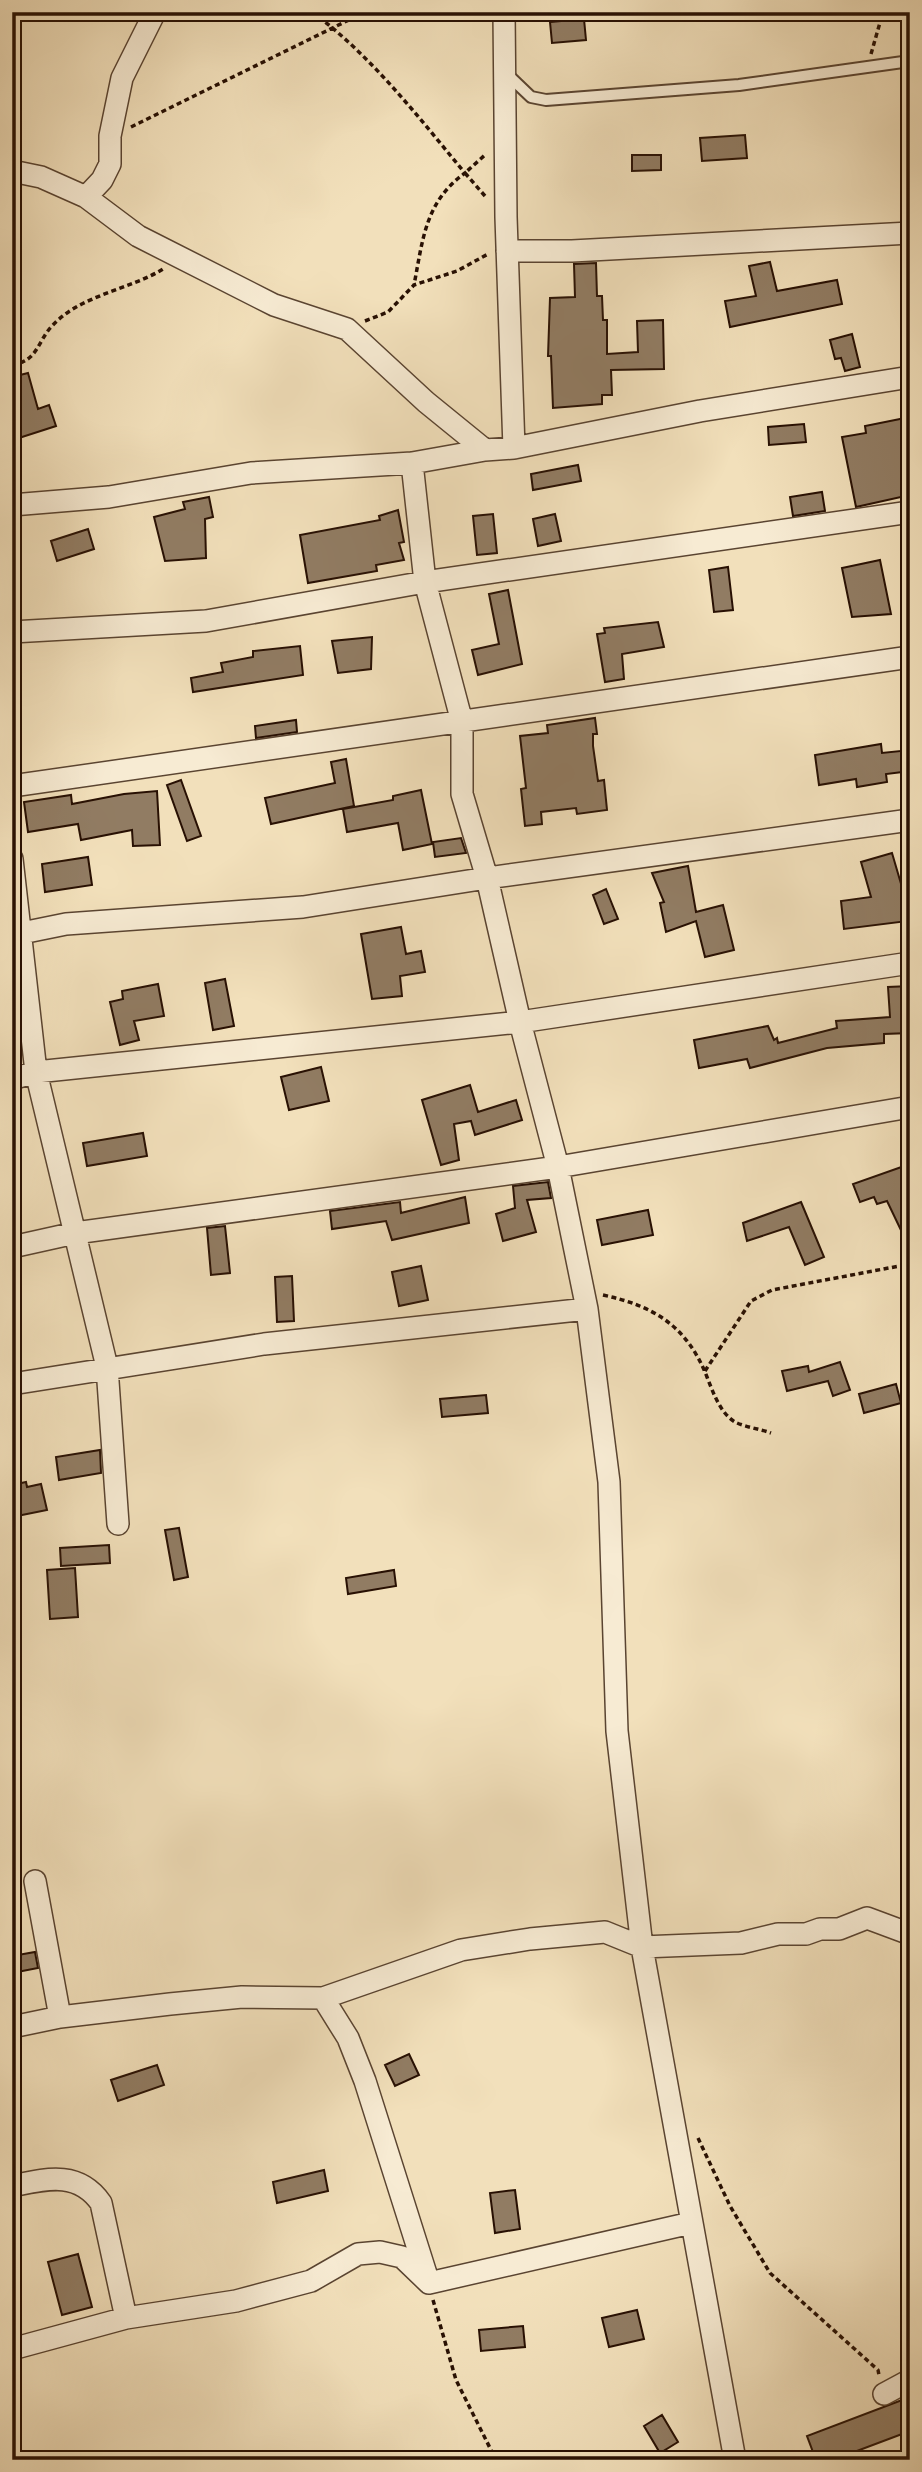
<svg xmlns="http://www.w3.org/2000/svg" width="922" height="2472" viewBox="0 0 922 2472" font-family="'EB Garamond',serif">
	<rect width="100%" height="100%" fill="#f2e0bb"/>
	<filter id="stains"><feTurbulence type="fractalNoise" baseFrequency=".00286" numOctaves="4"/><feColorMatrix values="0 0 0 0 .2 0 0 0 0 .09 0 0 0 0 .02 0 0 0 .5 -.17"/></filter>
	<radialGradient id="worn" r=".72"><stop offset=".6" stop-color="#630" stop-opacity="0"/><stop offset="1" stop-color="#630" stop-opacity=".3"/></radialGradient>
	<!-- building -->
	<path fill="#917c63" stroke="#281003" stroke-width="2" d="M584 19 586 40 552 43 550 22Z
		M745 135 747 158 702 161 700 138Z
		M632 155H661V170L632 171Z
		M770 262 777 291 837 280 842 304 730 327 725 301 756 296 749 266Z
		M596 263 597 296H602L603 320H607V354L638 352 637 321 663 320 664 369 611 370 612 395H602V404L553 408 551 356H548L550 298 575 297 574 264Z
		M852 334 860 367 845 371 841 358 835 359 830 340Z
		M28 373 38 409 49 405 56 426 19 438 12 417V377Z
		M910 417V495L856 507 842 437 866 433 865 426Z
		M804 424 806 442 769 445 768 427Z
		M578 465 581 481 533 490 531 474Z
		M822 492 825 511 793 516 790 497Z
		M209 497 213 517 205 519 206 558 165 561 154 517 185 509 183 502Z
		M398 510 404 542 399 543 404 560 376 565 377 571 308 583 300 535 380 520 379 516Z
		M493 514 497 553 477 555 473 516Z
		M555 514 561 541 538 546 533 519Z
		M88 529 94 549 57 561 51 541Z
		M880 560 891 614 852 617 842 568Z
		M728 567 733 610 714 612 709 570Z
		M508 590 522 664 478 675 472 650 499 644 489 594Z
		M658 622 664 647 622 654 624 679 605 682 597 634 605 633 604 628Z
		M372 637 371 669 338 673 332 641Z
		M300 646 303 675 193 692 191 678 223 672 221 663 253 657V651Z
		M595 718 597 734H593V746L598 781 604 780 607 810 577 814 576 808 541 812 542 824 525 826 521 789 526 788 520 736 548 733 547 725Z
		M296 720 297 732 256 738 255 726Z
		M881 744 882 753 910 750V771L886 774 887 782 857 787 856 779 819 785 815 755Z
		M346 759 354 806 271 824 265 798 335 783 331 762Z
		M181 780 201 836 187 841 167 785Z
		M421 790 432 844 403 850 398 823 347 832 343 809 393 800V796Z
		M157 791 160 845 133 846 132 830 81 840 78 824 28 832 24 802 71 795 72 804 124 794Z
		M461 838 466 853 435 857 433 842Z
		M892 853 904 894 908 921 844 929 841 901 871 897 861 862Z
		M88 857 92 885 45 892 42 864Z
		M688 866 696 912 723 905 734 950 705 957 696 921 666 932 660 903 664 902 652 873Z
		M606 889 618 919 604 924 593 895Z
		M401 927 406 954 421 951 425 972 400 976 402 996 372 999 361 934Z
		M225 979 234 1026 213 1030 205 983Z
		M158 984 164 1016 134 1021 139 1040 120 1045 110 1002 123 999 122 991Z
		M910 986V1033L884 1034V1043L827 1048 750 1068 747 1059 699 1068 694 1040 768 1026 774 1040 777 1038 778 1043 837 1028 836 1021 890 1017 888 987Z
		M321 1067 329 1101 289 1110 281 1077Z
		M470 1085 478 1112 516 1100 522 1120 475 1135 471 1121 454 1124 459 1160 441 1165 422 1100Z
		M143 1133 147 1156 87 1166 83 1143Z
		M910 1164V1249L887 1201 877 1204 874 1197 860 1202 853 1184Z
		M548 1182 551 1198 527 1200 536 1232 503 1241 496 1214 515 1208 513 1186Z
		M465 1197 469 1223 392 1240 386 1221 332 1229 330 1211 400 1202 401 1213Z
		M801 1202 824 1257 805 1265 789 1227 747 1241 743 1223Z
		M648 1210 653 1235 602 1245 597 1220Z
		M225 1226 230 1273 211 1275 207 1228Z
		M421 1266 428 1300 399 1306 392 1272Z
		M292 1276 294 1321 277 1322 275 1277Z
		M840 1362 850 1390 833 1396 828 1381 787 1391 782 1371 808 1366 809 1372Z
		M896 1384 901 1403 864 1413 859 1394Z
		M486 1395 488 1413 442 1417 440 1399Z
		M100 1450 101 1473 59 1480 56 1457Z
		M26 1482 27 1487 41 1484 47 1510 12 1517V1485Z
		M179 1528 188 1577 174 1580 165 1530Z
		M109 1545 110 1563 61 1566 60 1548Z
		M75 1568 78 1617 50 1619 47 1570Z
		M394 1570 396 1586 348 1594 346 1578Z
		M35 1952 38 1968 12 1973V1956Z
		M409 2054 419 2075 395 2086 385 2065Z
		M157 2065 164 2085 118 2101 111 2080Z
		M324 2170 328 2191 277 2203 273 2182Z
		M515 2190 520 2229 495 2233 490 2193Z
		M78 2254 92 2307 62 2315 48 2262Z
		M637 2310 644 2339 609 2347 602 2318Z
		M523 2326 525 2347 481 2351 479 2330Z
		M910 2397V2431L833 2460H816L807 2436Z
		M662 2415 678 2442 660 2453 644 2426Z"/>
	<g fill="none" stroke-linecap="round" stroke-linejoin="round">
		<!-- lane casing -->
		<g stroke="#5a4431" stroke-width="14">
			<path id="lane" d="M507 74 531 97 546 100 739 85 910 61"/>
		</g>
		<!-- street casing -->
		<g stroke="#5a4431" stroke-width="24">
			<path id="street" d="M504 12 506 217 514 448
				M12 171 41 177 86 197 138 236 274 305 347 329 426 402 485 450
				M86 197 102 180 110 164V136L122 78 155 12
				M507 251H572L910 233
				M12 505 109 497 251 473 412 463 485 450 514 448 700 411 910 377
				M12 632 206 621 425 582 910 512
				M12 786 910 657
				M12 859 36 1072 107 1367 118 1524
				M12 935 66 924 303 907 487 878 910 820
				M12 1079 36 1072 520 1022 910 963
				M12 1247 75 1233 558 1167 520 1022 487 878 462 794V722L425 582 412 463
				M12 1384 264 1344 587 1309
				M35 1881 60 2017
				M323 1998 348 2038 365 2081 428 2280
				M12 2027 60 2017 170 2004 242 1997 323 1998 461 1950 530 1939 605 1932 642 1947 741 1943 778 1934H806L820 1929H839L867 1918 910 1934
				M12 2186C46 2179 78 2170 101 2203L126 2318
				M429 2283 691 2223
				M12 2349 126 2318 236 2301 311 2281 358 2254 380 2252 402 2257 429 2283
				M884 2394 910 2380
				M735 2460 642 1947 617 1731 609 1482 587 1309 558 1167 910 1107"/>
		</g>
		<!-- path -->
		<path stroke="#281003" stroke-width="3.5" stroke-dasharray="5 3.5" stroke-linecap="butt" d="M312 12C371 55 419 118 465 173 425 202 423 239 414 285
			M871 54 883 12
			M131 127 365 12
			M485 196 465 173 486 154
			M365 321 388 312 414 285 457 271 488 254
			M12 365C38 361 37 342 52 326 80 295 129 290 163 269
			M603 1295C654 1306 687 1326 707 1377 713 1392 720 1413 735 1422 745 1427 760 1429 771 1433
			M705 1371 751 1301 772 1290 910 1264
			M698 2138 730 2206 770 2273 878 2370 879 2375
			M433 2300 456 2380 496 2460"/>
		<!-- lane -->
		<use href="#lane" stroke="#f7ebd3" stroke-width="10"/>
		<!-- street -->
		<use href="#street" stroke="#f7ebd3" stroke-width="21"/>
	</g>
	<!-- margin -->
	<rect width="922" height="2472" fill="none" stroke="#f2e0bb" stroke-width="42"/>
	<rect x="14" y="14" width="894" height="2444" fill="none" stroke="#281003" stroke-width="3.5"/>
	<rect x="21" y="21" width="880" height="2430" fill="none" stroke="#281003" stroke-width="2"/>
	<rect width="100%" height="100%" filter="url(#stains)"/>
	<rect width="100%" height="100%" fill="url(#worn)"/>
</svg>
